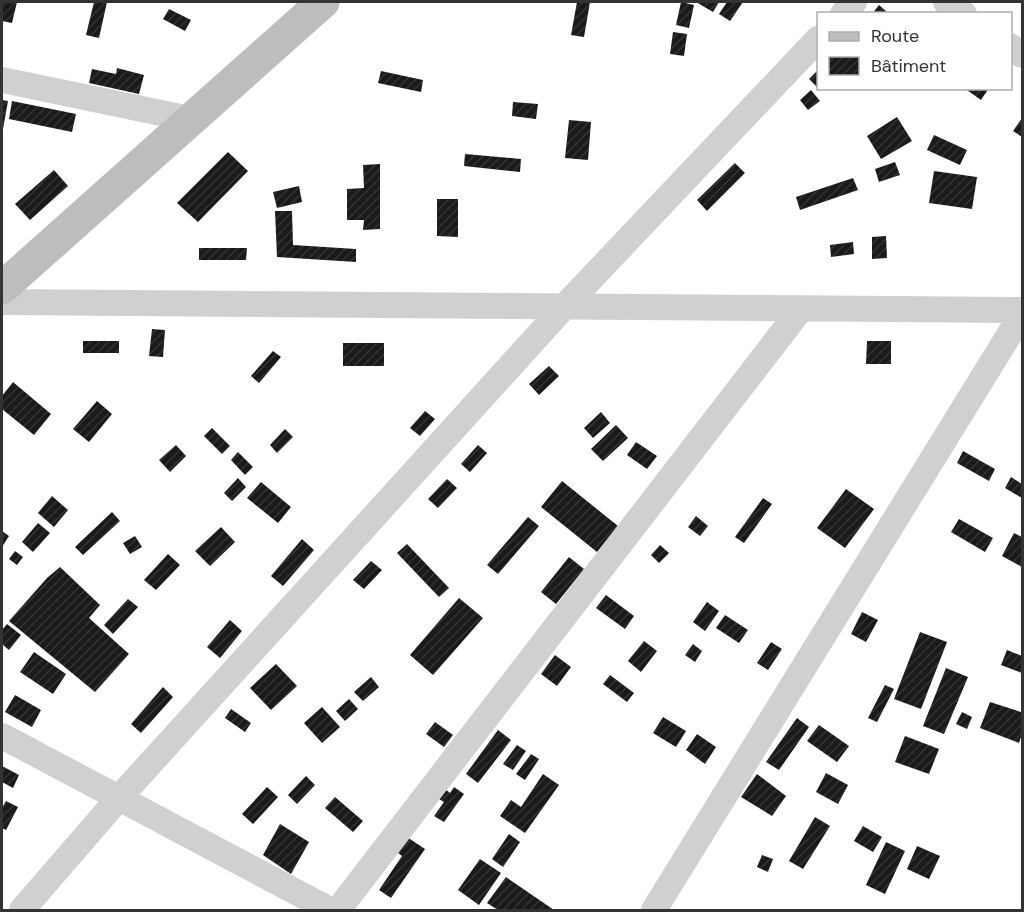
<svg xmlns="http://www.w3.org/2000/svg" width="1024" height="912" viewBox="0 0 1024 912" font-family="'DM Sans',sans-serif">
	<defs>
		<pattern id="building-hatch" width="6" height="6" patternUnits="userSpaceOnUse" patternTransform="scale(1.5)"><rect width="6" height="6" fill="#1a1a1a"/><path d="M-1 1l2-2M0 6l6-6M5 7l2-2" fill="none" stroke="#333"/></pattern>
	</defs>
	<rect width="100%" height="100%" fill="#fff"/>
	<!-- building -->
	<path fill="url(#building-hatch)" d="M2 2H17L12 23 2 21Z
		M94 2H107L99 38 86 35Z
		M577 2H590L584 37 571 35Z
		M681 2 694 5 689 28 676 25Z
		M696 2H719L713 12Z
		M727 2H743L730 21 719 14Z
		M879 5 887 12 886 14H872Z
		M169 9 191 20 185 31 163 19Z
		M673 32 687 34 684 56 670 54Z
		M117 68 144 75 139 94 89 83 92 69 116 74Z
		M818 70V85L817 87 809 79Z
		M381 71 423 80 421 92 378 83Z
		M964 88H989L981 100Z
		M811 90 820 101 808 110 800 100Z
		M2 100 8 101 3 129H2Z
		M12 101 76 114 72 132 9 119Z
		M513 102 538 104 536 119 512 116Z
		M897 117 912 141 881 159 867 136Z
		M1022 118V137L1013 131Z
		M569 120 591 122 588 160 565 158Z
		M934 135 967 150 960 165 927 150Z
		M228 152 248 171 198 222 177 203Z
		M465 154 521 159 520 172 464 166Z
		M895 162 900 175 879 182 875 169Z
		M735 163 745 173 707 211 697 200Z
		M380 164V229L363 230 364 220H347V189L364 188 363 165Z
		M54 170 68 186 30 220 15 204Z
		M934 171 977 177 972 209 929 203Z
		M853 178 858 190 800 210 796 197Z
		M299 186 302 202 277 208 273 192Z
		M437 199H458V237L437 236Z
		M275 211H292L293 245 356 249V262L277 257Z
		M886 236 887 258 872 259V237Z
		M853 242 854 254 831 257 830 245Z
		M199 248H247L246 260H199Z
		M152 329 165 330 163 357 149 356Z
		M83 341H119V353H83Z
		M867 341H891V364H866Z
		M343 343H384V366H343Z
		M273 351 281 357 259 383 251 376Z
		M549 366 559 376 539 395 529 384Z
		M13 382 51 414 34 435 2 409V396Z
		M97 401 112 414 89 442 73 429Z
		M425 411 435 419 420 436 410 428Z
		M601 412 610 423 593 438 584 428Z
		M616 425 628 438 603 461 591 449Z
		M212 428 230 446 222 454 204 436Z
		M285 429 293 437 277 453 270 445Z
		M636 442 657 456 647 469 627 455Z
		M176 445 186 456 170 472 159 460Z
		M478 445 487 453 470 472 461 464Z
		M963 451 995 469 989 481 957 463Z
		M238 452 253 467 245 475 231 460Z
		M1011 477 1022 484V498L1005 488Z
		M238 478 246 487 232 501 224 493Z
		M447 479 457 488 438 508 428 499Z
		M562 481 618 526 597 552 541 507Z
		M261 482 291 507 278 523 247 498Z
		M846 489 874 509 845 548 817 528Z
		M52 496 68 510 54 527 38 513Z
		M763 498 772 504 744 543 735 537Z
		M112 512 120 521 83 555 75 547Z
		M696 516 708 526 700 536 688 527Z
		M528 517 539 526 498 574 487 565Z
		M959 519 993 538 985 552 951 532Z
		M38 523 50 533 33 552 22 542Z
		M221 527 235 542 210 566 195 551Z
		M2 531 9 536 2 547Z
		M1014 533 1022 537V567L1002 556Z
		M135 536 142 547 130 554 123 543Z
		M302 539 314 550 283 586 271 576Z
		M407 544 449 588 439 597 397 553Z
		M660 545 669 553 659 563 651 555Z
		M15 551 23 557 17 565 9 559Z
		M168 554 180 565 156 590 144 580Z
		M569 557 584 569 556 604 541 592Z
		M371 561 382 570 364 589 353 580Z
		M60 567 100 605 89 618 129 654 95 692 9 621 47 578Z
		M606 595 634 616 625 629 596 608Z
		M459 598 483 618 433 675 410 655Z
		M128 599 138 607 113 634 104 625Z
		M707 602 719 611 705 631 693 622Z
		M862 612 878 620 866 642 851 634Z
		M725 615 748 630 739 643 716 628Z
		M230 620 242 631 220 658 207 647Z
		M7 624 21 635 9 650 2 644V630Z
		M920 632 947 642 921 709 894 699Z
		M644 641 657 651 641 672 628 661Z
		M771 642 782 649 768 670 757 663Z
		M693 644 702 651 695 662 685 655Z
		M1007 650 1022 656V673L1001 665Z
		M34 652 66 674 53 694 20 672Z
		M555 655 571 667 557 686 541 674Z
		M276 664 297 686 271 710 250 688Z
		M946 668 968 677 944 734 923 726Z
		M610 675 634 693 627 702 603 684Z
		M371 677 379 687 363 701 354 692Z
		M885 685 894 689 877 722 868 718Z
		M163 687 173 697 141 733 131 724Z
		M15 695 41 710 32 727 5 712Z
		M349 699 358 709 345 721 336 711Z
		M990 702 1021 712 1022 708V734L1019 743 980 728Z
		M322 707 340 727 322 743 304 723Z
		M231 709 251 723 245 732 225 718Z
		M962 712 972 717 967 729 956 724Z
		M663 717 686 731 676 747 653 733Z
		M797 718 809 727 779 770 766 762Z
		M435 722 453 735 444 747 426 734Z
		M819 725 849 746 837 762 807 741Z
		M498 730 511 740 478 783 466 774Z
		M697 734 716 747 705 764 686 750Z
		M905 736 939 749 929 774 895 762Z
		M517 745 526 751 513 770 503 764Z
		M531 754 539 759 525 780 516 774Z
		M2 766 19 775 13 788 2 782Z
		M826 773 848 785 838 804 816 792Z
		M543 774 559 785 525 833 500 816 511 800 521 807Z
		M757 774 786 796 772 816 741 797Z
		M306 776 315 785 297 804 288 795Z
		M267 787 278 797 253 824 242 814Z
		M454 787 464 794 444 822 434 816 444 802 437 798 444 788 450 793Z
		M335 797 363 821 353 832 325 808Z
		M6 801 18 807 6 830 2 828V808Z
		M815 817 830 826 803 869 789 861Z
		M280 824 309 842 291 874 263 855Z
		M863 826 882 837 873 852 854 841Z
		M509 834 520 842 503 867 492 859Z
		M407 837 425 849 391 898 379 890 402 856 397 852Z
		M886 842 905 851 885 894 866 885Z
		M917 846 940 856 929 879 907 869Z
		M762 855 773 859 768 872 757 867Z
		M480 859 501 873 479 905 458 890Z
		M506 877 554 910H498L487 903Z"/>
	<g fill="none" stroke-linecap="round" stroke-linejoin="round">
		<!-- street -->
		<path stroke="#d0d0d0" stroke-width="26" d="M946 2 964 14
			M843 14 854 2
			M1010 46 1022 55
			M2 80 190 119
			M2 302 1022 310
			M2 736 330 910
			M22 910 118 799 563 308 818 39
			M338 910 800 310
			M654 910 1022 314"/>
		<!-- secondary -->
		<path stroke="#bdbdbd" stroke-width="33" d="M2 288 323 2"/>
	</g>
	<!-- border -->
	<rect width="1024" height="912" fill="none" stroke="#333333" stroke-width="6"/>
	<!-- legend -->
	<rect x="817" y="12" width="195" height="78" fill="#ffffff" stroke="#adadad" stroke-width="1.5"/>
	<rect x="829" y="32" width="30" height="9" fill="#bdbdbd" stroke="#adadad" stroke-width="1.5"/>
	<text x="871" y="42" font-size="18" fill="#333333">Route</text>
	<rect x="829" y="57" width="30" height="18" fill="url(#building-hatch)" stroke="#adadad" stroke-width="1.5"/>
	<text x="871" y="72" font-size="18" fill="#333333">Bâtiment</text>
</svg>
